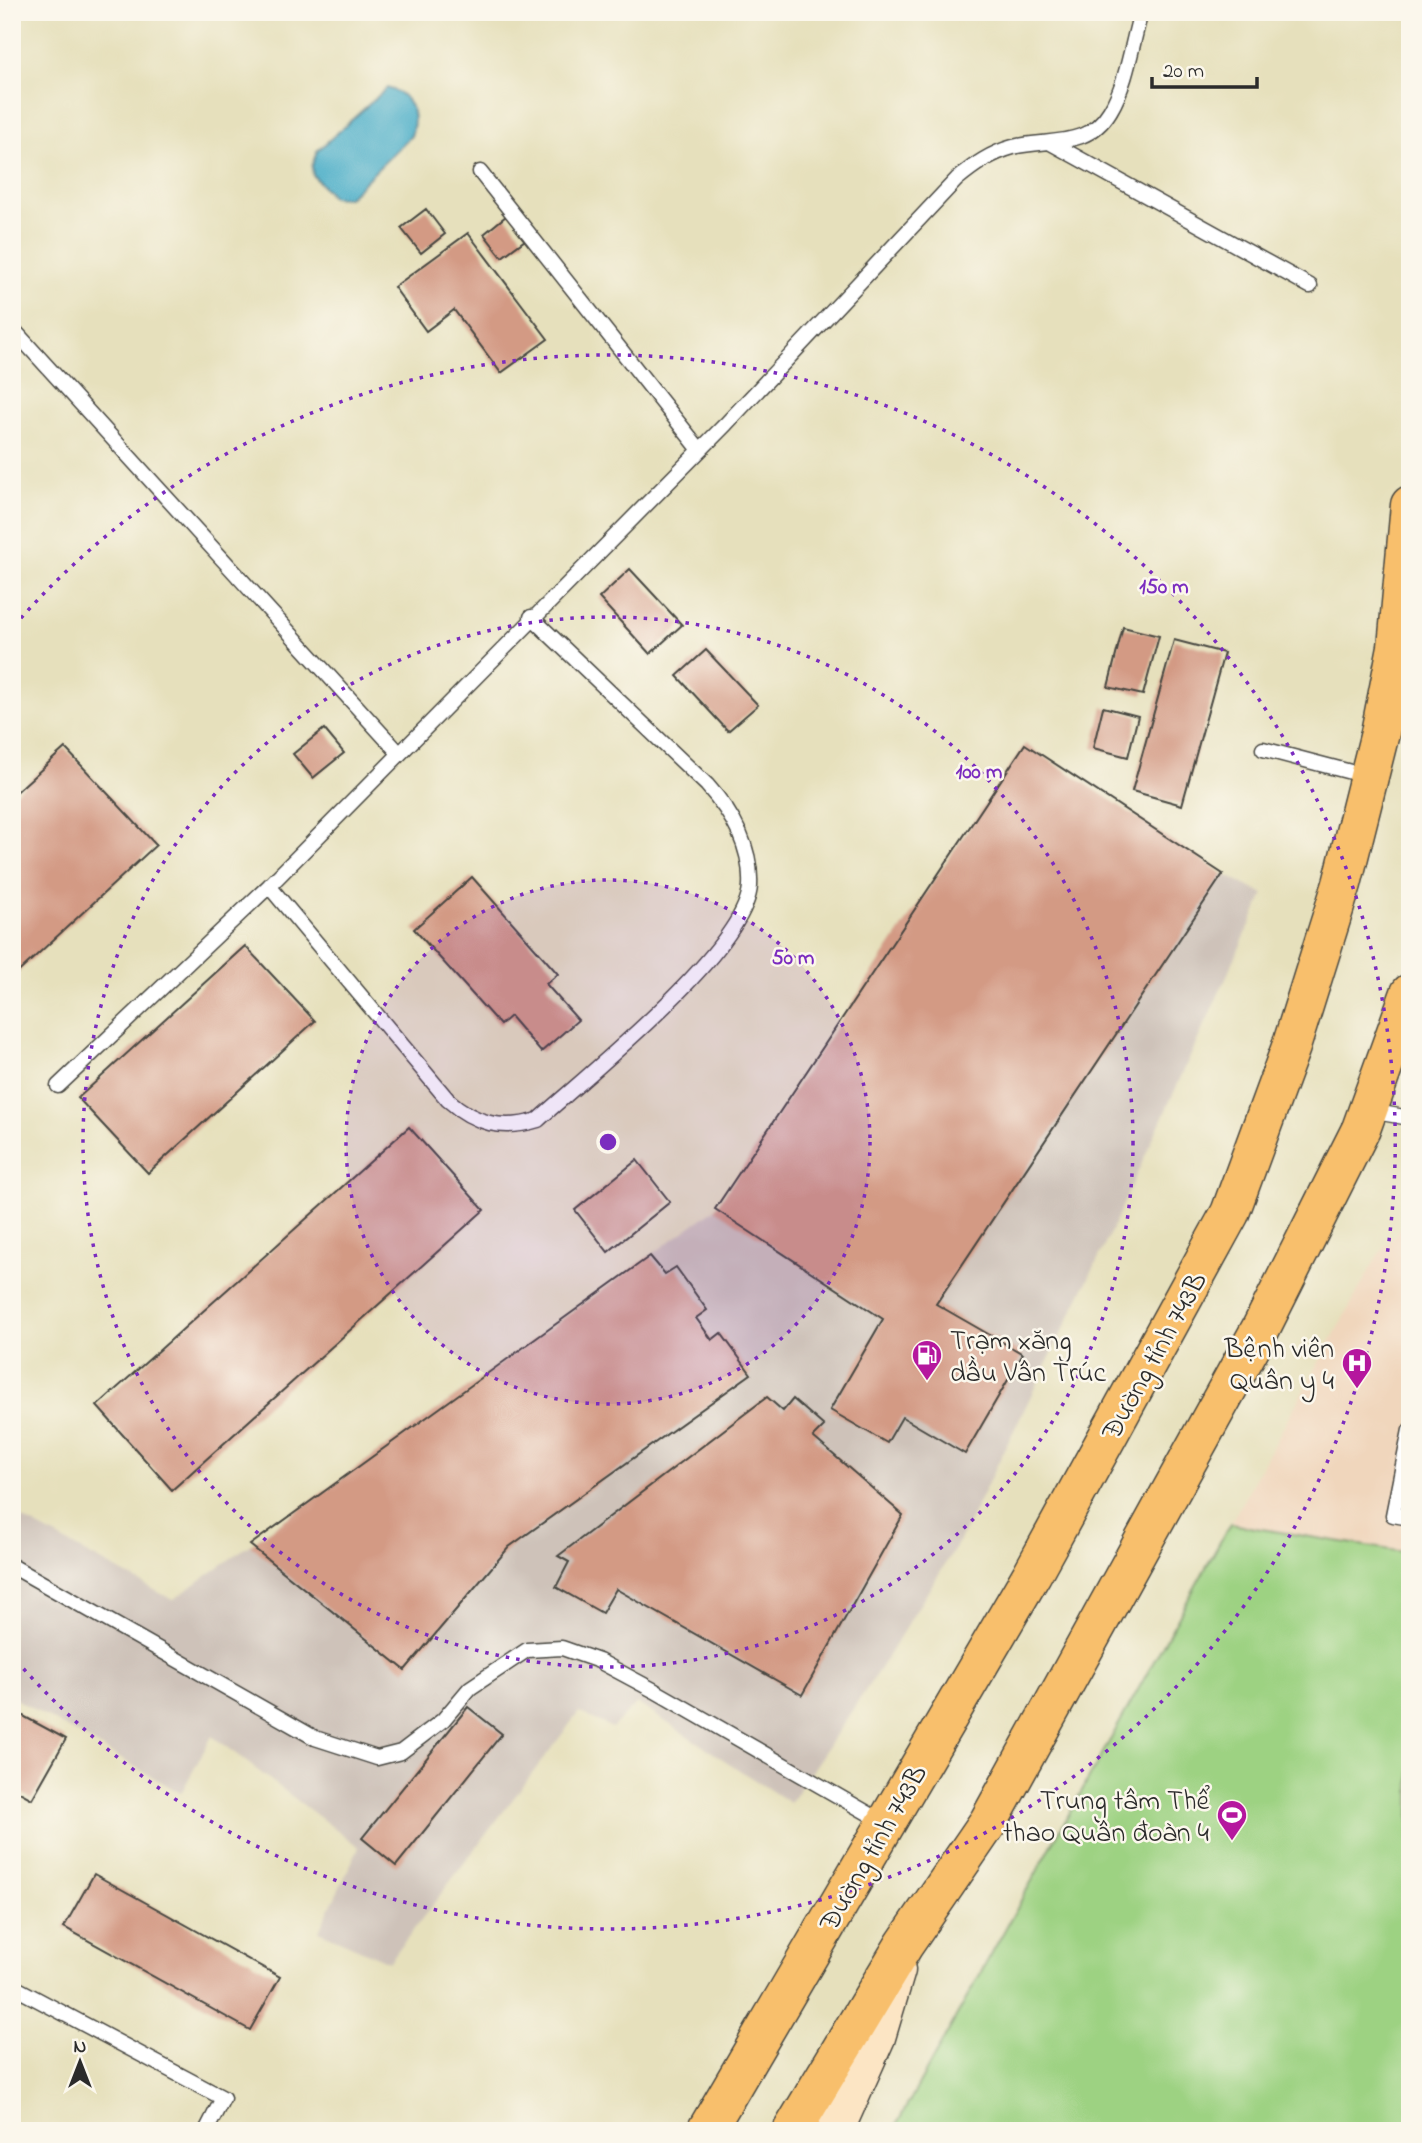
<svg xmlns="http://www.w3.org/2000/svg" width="1422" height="2143" viewBox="0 0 1422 2143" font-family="'Indie Flower',sans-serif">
	<rect width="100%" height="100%" fill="#fbf7ec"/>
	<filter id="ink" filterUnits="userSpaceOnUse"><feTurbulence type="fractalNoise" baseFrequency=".0143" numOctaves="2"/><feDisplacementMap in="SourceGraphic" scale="14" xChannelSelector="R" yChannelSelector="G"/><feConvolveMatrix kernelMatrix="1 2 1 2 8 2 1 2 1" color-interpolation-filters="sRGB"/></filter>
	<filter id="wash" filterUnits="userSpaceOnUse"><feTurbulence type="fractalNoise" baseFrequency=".00686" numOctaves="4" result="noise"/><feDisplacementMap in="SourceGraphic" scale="28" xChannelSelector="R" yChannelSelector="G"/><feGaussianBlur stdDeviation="1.57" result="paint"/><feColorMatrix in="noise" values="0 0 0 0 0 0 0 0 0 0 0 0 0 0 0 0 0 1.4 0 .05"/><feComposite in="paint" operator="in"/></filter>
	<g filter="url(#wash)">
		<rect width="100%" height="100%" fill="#e6e0bc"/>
		<!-- built -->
		<path fill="#f0d6bc" d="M1410 1217V1553L1230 1524 1378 1255Z"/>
		<!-- industrial -->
		<path fill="#cec2b9" d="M1025 744 1223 874 1264 894 1101 1253 960 1540 879 1670 790 1803 637 1703 612 1728 579 1712 389 1962 319 1931 359 1847 212 1736 181 1793 12 1697V1513L173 1600 715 1209Z"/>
		<!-- green -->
		<path fill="#9dd282" stroke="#647e56" stroke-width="2" d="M1230 1524 1410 1553V2131H893Z"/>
		<!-- water -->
		<path fill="#48adc8" stroke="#3a6c7a" stroke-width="2" d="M387 88C410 94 419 114 411 136L348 198 332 197 313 175 312 166 317 151Z"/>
		<g id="blocks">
			<!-- building -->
			<path fill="#d39a84" d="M426 209 445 234 421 253 401 228Z
				M506 216 525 240 502 257 484 234Z
				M468 233 548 339 501 373 454 310 426 331 394 287Z
				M630 569 682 625 650 654 599 598Z
				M1123 627 1159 636 1143 695 1108 687Z
				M1174 640 1224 653 1182 805 1132 791Z
				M706 650 758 705 728 731 677 676Z
				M1103 707 1138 716 1128 757 1093 748Z
				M324 729 344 753 313 778 293 754Z
				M1025 744 1223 874 936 1304 1023 1354 965 1454 902 1417 887 1443 830 1410 883 1319 715 1209Z
				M65 748 156 845 12 978V796Z
				M472 877 558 974 546 984 578 1020 541 1052 510 1016 500 1025 414 929Z
				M245 946 315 1021 148 1173 78 1098Z
				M409 1127 484 1210 172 1490 97 1406Z
				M637 1160 670 1202 608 1252 575 1210Z
				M650 1256 665 1274 676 1267 707 1310 696 1318 712 1340 721 1333 751 1374 509 1547 405 1670 250 1545Z
				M767 1397 783 1411 793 1399 824 1426 813 1437 903 1515 802 1695 616 1589 602 1613 556 1587 569 1562 558 1556Z
				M468 1707 502 1734 396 1866 362 1838Z
				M12 1710 66 1739 32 1799 12 1788Z
				M94 1874 280 1977 250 2030 64 1927Z"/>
		</g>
	</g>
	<g filter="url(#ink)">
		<use href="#blocks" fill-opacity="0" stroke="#474641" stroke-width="2"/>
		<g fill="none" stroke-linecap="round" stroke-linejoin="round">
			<!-- lane casing -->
			<g stroke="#474641" stroke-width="17">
				<path id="lane" d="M1051 143 1310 286
					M480 172 700 450
					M12 328 399 753
					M1263 749 1366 776
					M269 886 448 1100C475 1124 503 1131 538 1120 587 1075 746 949 750 886 752 846 732 813 707 785L531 617
					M58 1086 269 886 726 424 957 179C974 165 991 153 1013 147 1051 138 1087 149 1110 111 1127 83 1132 43 1141 12
					M1370 1111 1410 1118
					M1410 1430 1393 1515 1410 1518
					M12 1566 315 1738 377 1758 401 1752 443 1720 470 1688 527 1650 562 1648 599 1661 655 1691 885 1823
					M12 1986 223 2098 206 2131"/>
			</g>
			<!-- secondary casing -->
			<g stroke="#474641" stroke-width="41">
				<path id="secondary" d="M834 2131 876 2037 896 1970"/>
			</g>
			<!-- primary casing -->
			<g stroke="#474641" stroke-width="41">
				<path id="primary" d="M706 2131 1032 1574 1230 1213 1291 1047 1342 884 1380 733 1397 647 1410 505
					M792 2131 904 1945 989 1821 1261 1328 1361 1129 1410 993"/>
			</g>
			<!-- lane -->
			<use href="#lane" stroke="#fff" stroke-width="14"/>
			<!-- secondary -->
			<use href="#secondary" stroke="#fce5c4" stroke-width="38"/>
			<!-- primary -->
			<use href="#primary" stroke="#f8bf6c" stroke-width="38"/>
		</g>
	</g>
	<!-- distance rings -->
	<circle cx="608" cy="1142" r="262" fill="#7b2cbf" fill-opacity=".12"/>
	<g fill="none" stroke="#7b2cbf" stroke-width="3.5" stroke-dasharray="3.5 7">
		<circle cx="608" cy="1142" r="262"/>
		<circle cx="608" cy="1142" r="525"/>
		<path d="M14 626A787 787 0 1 1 14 1658"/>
	</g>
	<!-- icons -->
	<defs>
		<g id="fuel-pin" transform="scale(1.575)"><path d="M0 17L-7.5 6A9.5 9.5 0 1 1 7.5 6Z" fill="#b5179e" stroke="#fbf7ec"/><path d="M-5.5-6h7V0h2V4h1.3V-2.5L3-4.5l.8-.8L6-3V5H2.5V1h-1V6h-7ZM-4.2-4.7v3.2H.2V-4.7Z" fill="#fff"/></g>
		<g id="hospital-pin" transform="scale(1.575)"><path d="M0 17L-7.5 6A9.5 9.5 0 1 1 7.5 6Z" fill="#b5179e" stroke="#fbf7ec"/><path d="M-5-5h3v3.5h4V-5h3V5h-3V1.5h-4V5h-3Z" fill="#fff"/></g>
		<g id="stadium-pin" transform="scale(1.575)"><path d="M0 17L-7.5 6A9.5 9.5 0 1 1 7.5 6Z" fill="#b5179e" stroke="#fbf7ec"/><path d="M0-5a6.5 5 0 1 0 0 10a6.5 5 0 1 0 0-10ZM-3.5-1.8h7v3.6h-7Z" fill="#fff"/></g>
	</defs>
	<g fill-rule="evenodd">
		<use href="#fuel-pin" x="927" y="1355"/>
		<use href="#hospital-pin" x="1357" y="1363"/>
		<use href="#stadium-pin" x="1232" y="1815"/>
	</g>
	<g text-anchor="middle" stroke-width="5" stroke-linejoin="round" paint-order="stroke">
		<!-- poi labels -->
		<g font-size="28" fill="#2b2b2b" stroke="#fbf7ec" text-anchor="end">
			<text x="950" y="1349" text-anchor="start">Trạm xăng<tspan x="950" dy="32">dầu Vân Trúc</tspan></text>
			<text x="1334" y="1357">Bệnh viên<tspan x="1334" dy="32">Quân y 4</tspan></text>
			<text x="1209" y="1809">Trung tâm Thể<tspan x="1209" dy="32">thao Quân đoàn 4</tspan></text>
		</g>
		<!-- street labels -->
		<g font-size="28" fill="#2b2b2b" stroke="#fbf7ec">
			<text transform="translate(1153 1355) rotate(-61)" y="10">Đường tỉnh 743B</text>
			<text transform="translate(872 1847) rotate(-60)" y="10">Đường tỉnh 743B</text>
		</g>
	</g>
	<circle cx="608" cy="1142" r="10" fill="#7b2cbf" stroke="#fbf7ec" stroke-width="3.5"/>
	<g font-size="21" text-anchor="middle" font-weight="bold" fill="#7b2cbf" stroke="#fbf7ec" stroke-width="5" stroke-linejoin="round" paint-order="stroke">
		<text x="1164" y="593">150 m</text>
		<text x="979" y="778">100 m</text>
		<text x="793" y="964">50 m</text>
	</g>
	<!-- margin -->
	<rect width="1422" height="2143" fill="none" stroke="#fbf7ec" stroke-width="42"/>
	<!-- north arrow -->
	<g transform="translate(80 2062)" stroke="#fbf7ec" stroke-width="5" paint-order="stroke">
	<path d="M0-5L12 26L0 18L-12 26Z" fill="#2b2b2b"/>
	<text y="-10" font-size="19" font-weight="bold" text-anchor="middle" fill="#2b2b2b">N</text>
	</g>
	<!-- scale -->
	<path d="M1152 77v10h105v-10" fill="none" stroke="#2b2b2b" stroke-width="3.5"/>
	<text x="1163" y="77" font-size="21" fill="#2b2b2b" stroke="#fbf7ec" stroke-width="5" paint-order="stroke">20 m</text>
</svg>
